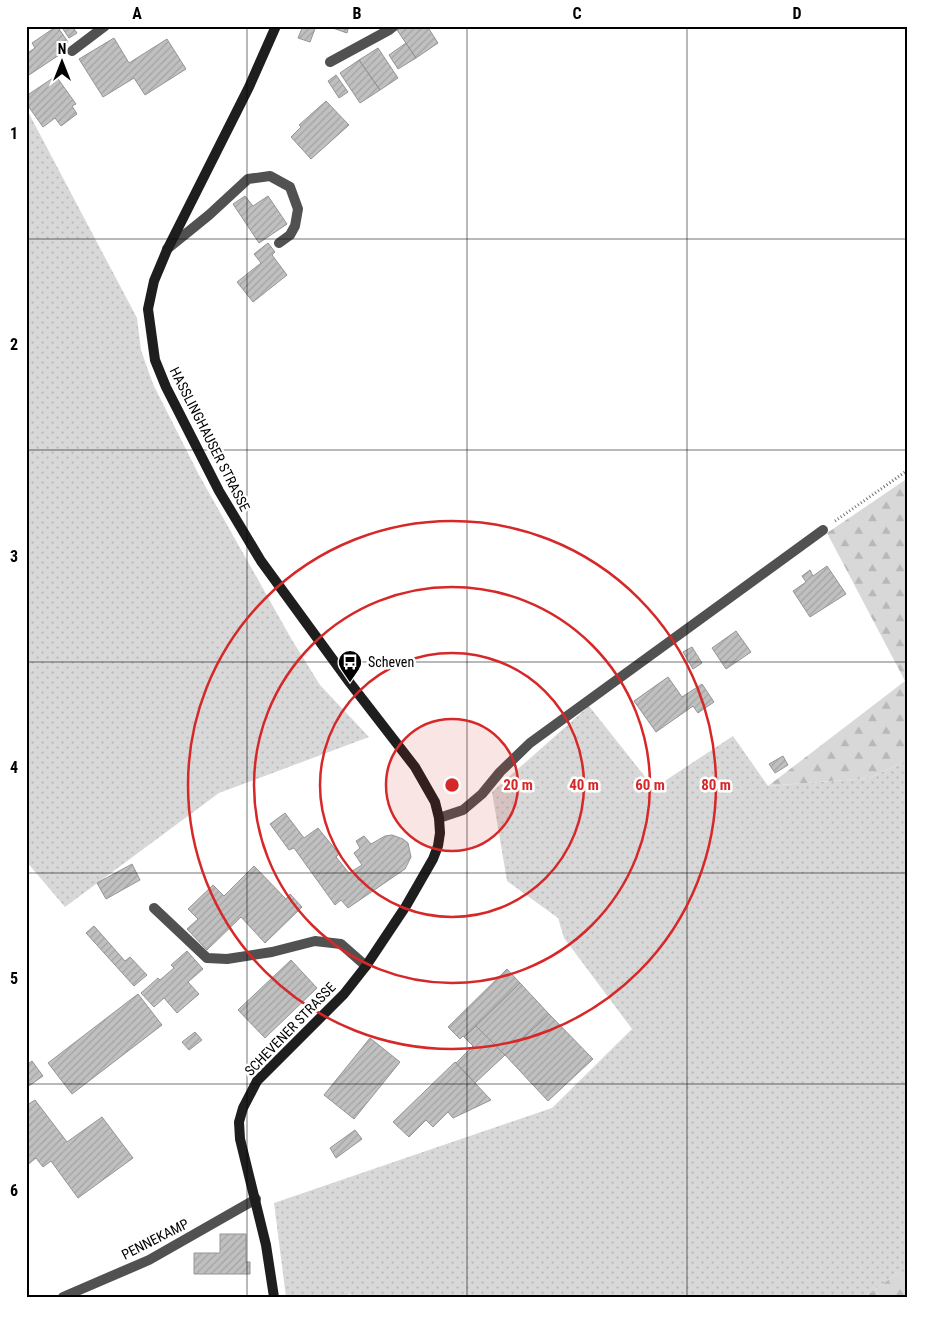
<svg xmlns="http://www.w3.org/2000/svg" width="934" height="1323" viewBox="0 0 934 1323" font-family="'Roboto Condensed',sans-serif">
	<defs>
		<pattern id="green-dots" width="8" height="8" patternUnits="userSpaceOnUse" patternTransform="scale(1.25)"><rect width="8" height="8" fill="#d8d8d8"/><path d="M2 2h.1M6 6h.1" fill="none" stroke="#b8b8b8" stroke-width="1.8" stroke-linecap="round"/></pattern>
		<pattern id="forest-firs" width="22" height="20" patternUnits="userSpaceOnUse" patternTransform="scale(1.25)"><rect width="22" height="20" fill="#d8d8d8"/><path d="M5 1l3.5 6h-7zM16 11l3.5 6h-7z" fill="#b8b8b8"/></pattern>
		<pattern id="building-hatch" width="6" height="6" patternUnits="userSpaceOnUse" patternTransform="scale(1.25)"><rect width="6" height="6" fill="#c0c0c0"/><path d="M-1 1l2-2M0 6l6-6M5 7l2-2" fill="none" stroke="#a3a3a3"/></pattern>
	</defs>
	<rect width="100%" height="100%" fill="#fff"/>
	<!-- green -->
	<path fill="url(#green-dots)" d="M26 108 137 318 141 350 153 384 199 475 292 640 320 685 369 737 219 793 65 907 26 861Z
		M589 706 654 788 733 736 768 786 869 778 908 760V1266L864 1297H351L350 1294 344 1297H286L274 1203 552 1108 632 1029 564 938 558 918 507 881 492 792Z"/>
	<!-- forest -->
	<path fill="url(#forest-firs)" d="M908 478V760L869 778 768 786 905 681 827 533Z
		M908 1266V1297H864Z"/>
	<!-- building -->
	<path fill="url(#building-hatch)" stroke="#959595" d="M57 26 68 42 59 49 62 53 26 77V54L35 48 32 43Z
		M61 26H72L77 33 69 38Z
		M303 26H316L310 42 298 38Z
		M327 26H349L347 33Z
		M403 26H427L438 43 416 58 397 30Z
		M114 38 129 63 167 39 186 69 145 95 134 78 103 97 79 59Z
		M406 43 416 58 398 69 389 55Z
		M378 48 398 78 380 90 359 60Z
		M359 60 380 90 360 103 340 73Z
		M336 75 348 92 339 98 328 81Z
		M56 76 76 104 72 106 77 114 61 126 55 118 43 127 26 103V96Z
		M326 101 349 125 311 159 291 137 301 127 299 125Z
		M245 196 253 206 268 196 287 224 259 243 233 204Z
		M268 243 275 252 272 255 287 275 253 302 237 282 261 263 254 254Z
		M827 566 846 594 810 617 793 591 806 582 802 576 810 570 813 576Z
		M736 631 751 652 726 669 712 648Z
		M692 647 702 663 693 669 683 652Z
		M668 677 682 697 702 684 714 702 698 713 693 706 656 732 634 701Z
		M783 756 788 765 775 773 769 764Z
		M285 813 304 838 318 828 339 854 336 857 349 873 362 865 354 853 360 848 356 841 364 836 371 844 385 836 392 835 403 839 408 843 411 857 405 869 348 908 341 900 335 905 294 848 289 850 270 824Z
		M132 864 140 880 106 899 97 883Z
		M254 866 286 899 290 894 302 907 265 943 241 917 207 950 187 929 198 919 188 909 213 885 224 896Z
		M94 926 125 961 130 957 147 975 134 986 86 933Z
		M187 951 203 969 188 982 199 994 177 1013 164 998 154 1007 141 993 158 978 160 980 174 968 171 965Z
		M291 960 317 988 265 1038 238 1010Z
		M507 969 520 983 464 1037 463 1036 460 1039 448 1027Z
		M520 983 549 1014 505 1055 476 1026Z
		M138 994 162 1025 72 1094 48 1063Z
		M549 1014 593 1059 548 1101 505 1055Z
		M476 1026 505 1055 475 1083 456 1063 473 1046 464 1037Z
		M195 1032 202 1040 189 1050 182 1042Z
		M370 1038 400 1062 354 1119 324 1095Z
		M32 1061 43 1076 26 1088V1065Z
		M455 1062 491 1100 453 1118 448 1112 433 1127 426 1120 409 1137 393 1122Z
		M35 1100 67 1142 102 1117 133 1158 78 1198 51 1161 43 1167 36 1158 26 1166V1104L27 1105Z
		M355 1130 362 1139 336 1158 330 1148Z
		M220 1234H246V1262H250V1274H194V1253H220Z"/>
	<g fill="none" stroke-linecap="round" stroke-linejoin="round">
		<!-- path -->
		<path stroke="#737373" stroke-width="3" stroke-dasharray="1 2.5" stroke-linecap="butt" d="M835 521 908 470"/>
		<!-- service -->
		<path stroke="#515151" stroke-width="10" d="M72 51 105 26
			M330 62 389 30 394 26
			M167 249 209 215 248 179 270 176 290 187 298 209 295 226 290 235 279 243
			M439 818 463 810 482 794 500 772 530 743 823 530
			M154 908 207 958 227 959 272 952 315 941 341 944 366 966"/>
		<!-- minor -->
		<path stroke="#515151" stroke-width="10" d="M63 1297 149 1260 256 1199"/>
		<!-- secondary -->
		<path stroke="#1e1e1e" stroke-width="10" d="M274 1297 266 1245 240 1139 239 1122 243 1108 257 1081 344 994 366 966 406 906 433 859 438 846 440 833 439 818 435 802 415 767 350 683 261 561 219 491 166 387 155 360 148 309 154 281 167 250 249 87 276 26"/>
	</g>
	<!-- grid -->
	<path fill="none" stroke="#000" stroke-width="1" stroke-opacity="0.55" d="M247 26V1297M467 26V1297M687 26V1297M26 239H908M26 450H908M26 662H908M26 873H908M26 1084H908"/>
	<!-- distance rings -->
	<circle cx="452" cy="785" r="66" fill="#d62828" fill-opacity=".12"/>
	<g fill="none" stroke="#d62828" stroke-width="2.5">
		<circle cx="452" cy="785" r="66"/>
		<circle cx="452" cy="785" r="132"/>
		<circle cx="452" cy="785" r="198"/>
		<circle cx="452" cy="785" r="264"/>
	</g>
	<!-- icons -->
	<defs>
		<g id="bus-pin" transform="scale(1.25)"><path d="M0 17L-7.5 6A9.5 9.5 0 1 1 7.5 6Z" fill="#000" stroke="#fff"/><path d="M-5-6H5V4H4V6H2V4H-2V6H-4V4H-5ZM-3.5-4V0h7V-4ZM-3.5 1.2v1.5H-2V1.2ZM2 1.2v1.5H3.5V1.2Z" fill="#fff"/></g>
	</defs>
	<g fill-rule="evenodd">
		<use href="#bus-pin" x="350" y="662"/>
	</g>
	<g text-anchor="middle" stroke-width="5" stroke-linejoin="round" paint-order="stroke">
		<!-- street labels -->
		<g font-size="14" fill="#000" stroke="#fff">
			<text transform="translate(210 439) rotate(63)" y="5">HASSLINGHAUSER STRASSE</text>
			<text transform="translate(290 1029) rotate(-46)" y="5">SCHEVENER STRASSE</text>
			<text transform="translate(155 1239) rotate(-27)" y="5">PENNEKAMP</text>
		</g>
		<!-- poi labels -->
		<g font-size="14" fill="#000" stroke="#fff" text-anchor="start">
			<text x="368" y="667">Scheven</text>
		</g>
	</g>
	<circle cx="452" cy="785" r="8" fill="#d62828" stroke="#fff" stroke-width="2.5"/>
	<g font-size="15" text-anchor="middle" font-weight="bold" fill="#d62828" stroke="#fff" stroke-width="5" stroke-linejoin="round" paint-order="stroke">
		<text x="518" y="790">20 m</text>
		<text x="584" y="790">40 m</text>
		<text x="650" y="790">60 m</text>
		<text x="716" y="790">80 m</text>
	</g>
	<!-- border -->
	<rect width="934" height="1323" fill="none" stroke="#ffffff" stroke-width="55"/>
	<!-- north arrow -->
	<g transform="translate(62 62)" stroke="#ffffff" stroke-width="4" paint-order="stroke">
	<path d="M0-4L9 19L0 12L-9 19Z" fill="#000000"/>
	<text y="-8" font-size="14" font-weight="bold" text-anchor="middle" fill="#000000">N</text>
	</g>
	<rect x="28" y="28" width="878" height="1268" fill="none" stroke="#000" stroke-width="2"/>
	<g font-size="16" text-anchor="middle" font-weight="bold" fill="#000">
		<text x="137" y="19">A</text>
		<text x="357" y="19">B</text>
		<text x="577" y="19">C</text>
		<text x="797" y="19">D</text>
		<text x="14" y="139">1</text>
		<text x="14" y="350">2</text>
		<text x="14" y="562">3</text>
		<text x="14" y="773">4</text>
		<text x="14" y="984">5</text>
		<text x="14" y="1196">6</text>
	</g>
</svg>
